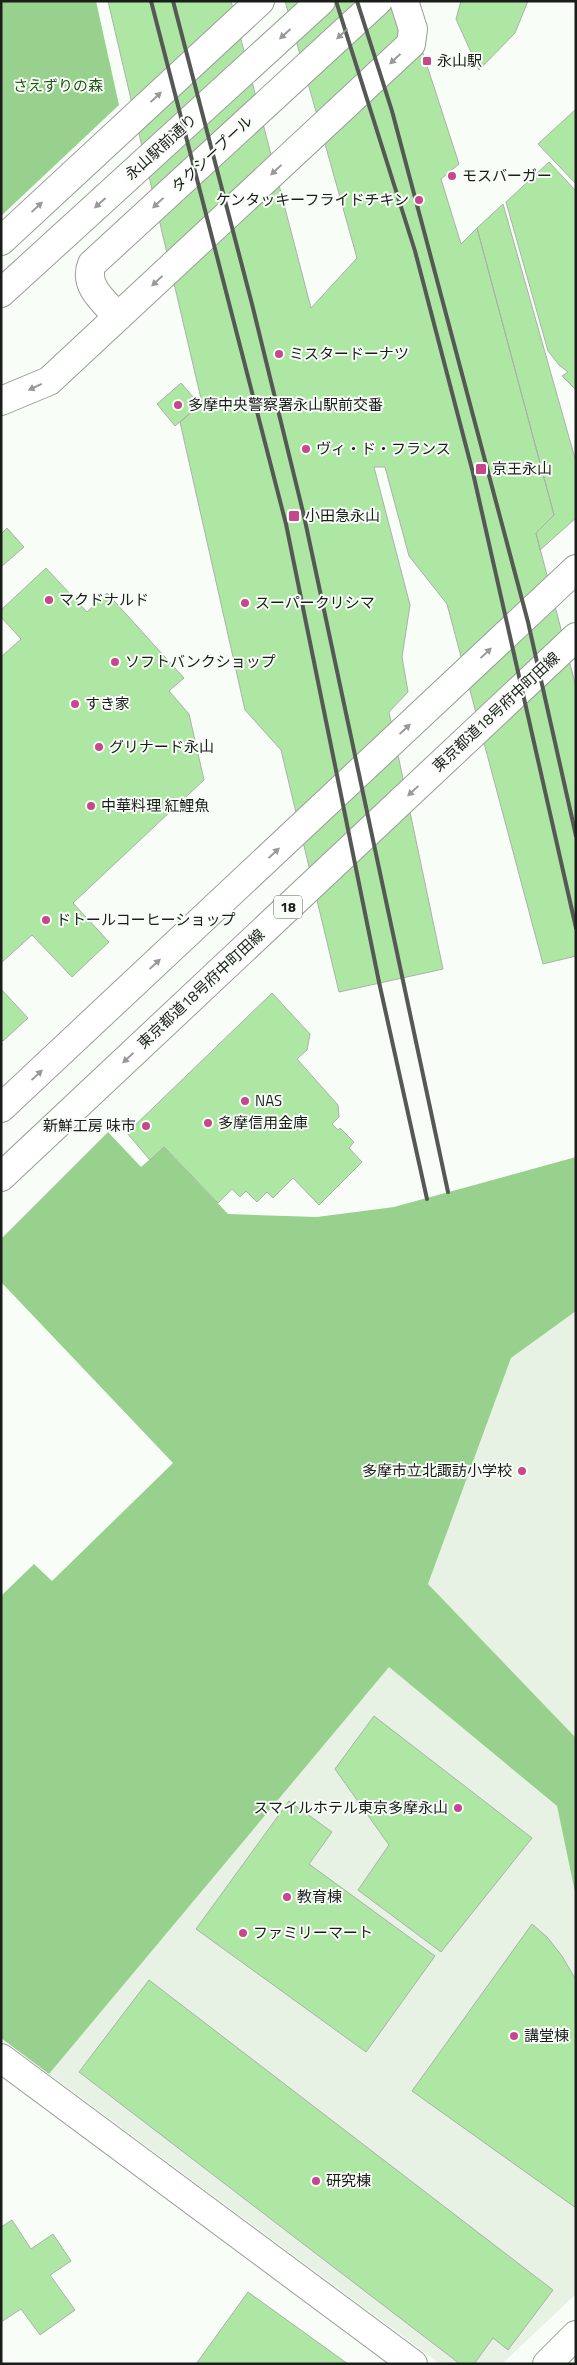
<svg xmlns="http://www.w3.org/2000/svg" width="577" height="2365" viewBox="0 0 577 2365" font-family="'Titillium Web','Noto Sans JP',sans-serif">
	<rect width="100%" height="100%" fill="#f8fef7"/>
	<!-- built -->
	<path fill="#e7f2e5" d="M576 1311V1738L428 1584 511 1358Z
		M389 1666 557 1806 576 1897V2294L502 2364H440L49 2074Z"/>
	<!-- forest -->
	<path fill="#98d08d" d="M1 1H96L119 105 1 216Z
		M108 1132 141 1167 164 1147 228 1214 317 1217 394 1207 576 1157V1311L511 1358 428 1584 576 1738V1897L557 1806 389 1667 49 2074 1 2038V1596L34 1564 52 1581 173 1463 1 1282V1239Z"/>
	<!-- building -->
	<path fill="#aee7a3" stroke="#abb1aa" d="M108 1H231L311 308 357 258 285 1H406L459 164 441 179 461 244 477 228 554 515 536 533 576 687V956L543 964 447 604 409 556 385 467H374L410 605 402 657 408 692 389 712 443 969 339 992 281 750 245 710 180 422 202 403Z
		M461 1H528L515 33 479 70 456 19Z
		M576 109V184L538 144Z
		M549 162 576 191V390L562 376 568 372 559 365 548 351 506 202Z
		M503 204 576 462V518L540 550 536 533 554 515 477 228Z
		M181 383 200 405 175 426 157 404Z
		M7 528 24 547 1 567V534Z
		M46 568 87 612 107 593 184 678 169 691 189 714 204 780 73 903 109 942 72 977 32 935 1 963V657L21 639 1 617V610Z
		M1 989 28 1018 3 1041 1 1039Z
		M272 993 310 1034 307 1050 297 1059 338 1105 339 1117 332 1124 338 1130 340 1128 354 1142 349 1148 362 1162 319 1205 293 1178 273 1198 267 1192 257 1202 246 1191 240 1197 232 1189 218 1203 164 1147 150 1160 127 1133Z
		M374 1716 532 1838 441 1952 358 1890 389 1845 335 1769Z
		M289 1801 332 1832 309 1864 435 1956 366 2052 196 1929Z
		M532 1924 547 1937 562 1956 576 1980V2208L412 2091Z
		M149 1980 553 2290 508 2350 493 2338 474 2364H460L79 2072Z
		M12 2220 31 2249 53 2234 71 2261 50 2275 75 2310 40 2335 21 2309 1 2322V2227Z
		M248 2292 348 2364H196Z"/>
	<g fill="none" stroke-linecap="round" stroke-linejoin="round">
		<!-- minor casing -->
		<g stroke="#999e98" stroke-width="30">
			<path id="minor" d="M1 241 260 1
				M1 293 321 1
				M118 317C104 301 83 286 92 264L378 1
				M1 401 49 381 411 44 413 29 404 1
				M1 2058 413 2364
				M547 2364 576 2335"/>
		</g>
		<!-- major casing -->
		<g stroke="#999e98" stroke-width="30">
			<path id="major" d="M1 1108 576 569
				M1 1177 576 637"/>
		</g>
		<!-- minor -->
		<use href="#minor" stroke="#fff" stroke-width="28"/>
		<!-- major -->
		<use href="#major" stroke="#fff" stroke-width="28"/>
		<!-- rail -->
		<path stroke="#555854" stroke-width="4" d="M151 1 286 524 379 982 427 1199
			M173 1 252 304 304 516 448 1192
			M336 1 415 251 473 473 576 928
			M357 1 392 111 528 622 576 836"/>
	</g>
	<!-- one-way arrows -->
	<defs><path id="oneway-solid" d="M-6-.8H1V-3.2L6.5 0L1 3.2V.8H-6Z" transform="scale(1.25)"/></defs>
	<g fill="#989998">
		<use href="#oneway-solid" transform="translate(285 34) rotate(138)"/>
		<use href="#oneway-solid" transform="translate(342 34) rotate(137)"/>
		<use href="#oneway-solid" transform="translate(395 59) rotate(137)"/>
		<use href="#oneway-solid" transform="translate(156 97) rotate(-43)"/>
		<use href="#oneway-solid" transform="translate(276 170) rotate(137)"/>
		<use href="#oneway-solid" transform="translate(100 203) rotate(138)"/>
		<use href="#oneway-solid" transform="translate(158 203) rotate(137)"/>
		<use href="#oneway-solid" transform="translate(37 207) rotate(-43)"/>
		<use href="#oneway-solid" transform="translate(157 281) rotate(137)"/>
		<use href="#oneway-solid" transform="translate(35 387) rotate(155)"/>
		<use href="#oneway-solid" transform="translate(486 653) rotate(-43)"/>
		<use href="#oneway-solid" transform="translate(405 729) rotate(-43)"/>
		<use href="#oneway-solid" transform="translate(413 791) rotate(137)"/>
		<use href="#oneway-solid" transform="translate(274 853) rotate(-43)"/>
		<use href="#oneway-solid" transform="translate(155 964) rotate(-43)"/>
		<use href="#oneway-solid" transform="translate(128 1058) rotate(137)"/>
		<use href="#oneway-solid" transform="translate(37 1075) rotate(-43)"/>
	</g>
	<!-- markers -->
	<g fill="#c8468c" stroke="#f8fef7" stroke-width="2">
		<rect x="422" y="56" width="10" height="10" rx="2.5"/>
		<circle cx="452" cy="176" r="5"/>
		<circle cx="419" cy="200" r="5"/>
		<circle cx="279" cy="354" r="5"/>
		<circle cx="178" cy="405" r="5"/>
		<circle cx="306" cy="449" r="5"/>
		<rect x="475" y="463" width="12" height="12" rx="2.5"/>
		<rect x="288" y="510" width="12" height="12" rx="2.5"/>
		<circle cx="49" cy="600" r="5"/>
		<circle cx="245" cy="603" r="5"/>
		<circle cx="115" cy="662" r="5"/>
		<circle cx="75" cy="704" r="5"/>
		<circle cx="99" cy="747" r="5"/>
		<circle cx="91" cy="806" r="5"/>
		<circle cx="46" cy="920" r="5"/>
		<circle cx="245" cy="1101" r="5"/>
		<circle cx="208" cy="1123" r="5"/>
		<circle cx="146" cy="1126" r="5"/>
		<circle cx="522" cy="1471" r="5"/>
		<circle cx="458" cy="1808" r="5"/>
		<circle cx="287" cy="1897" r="5"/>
		<circle cx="243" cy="1933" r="5"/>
		<circle cx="514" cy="2036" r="5"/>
		<circle cx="316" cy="2181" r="5"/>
	</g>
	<g text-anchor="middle" stroke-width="4" stroke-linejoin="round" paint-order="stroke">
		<!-- shield labels -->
		<rect fill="#f8fef7" stroke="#5d605d" stroke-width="1" x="274" y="895.5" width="28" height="23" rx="4"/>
		<g font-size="14" font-weight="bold" fill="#1b1d1b">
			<text x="288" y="912">18</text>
		</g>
		<!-- poi labels -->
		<g font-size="15" fill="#1b1d1b" stroke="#f8fef7" text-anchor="start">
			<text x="437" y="66">永山駅</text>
			<text x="462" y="181">モスバーガー</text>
			<text x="409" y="205" text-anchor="end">ケンタッキーフライドチキン</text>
			<text x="289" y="359">ミスタードーナツ</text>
			<text x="188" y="410">多摩中央警察署永山駅前交番</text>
			<text x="316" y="454">ヴィ・ド・フランス</text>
			<text x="492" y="474">京王永山</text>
			<text x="305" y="521">小田急永山</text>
			<text x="59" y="605">マクドナルド</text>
			<text x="255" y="608">スーパークリシマ</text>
			<text x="125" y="667">ソフトバンクショップ</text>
			<text x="85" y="709">すき家</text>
			<text x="109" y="752">グリナード永山</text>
			<text x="101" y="811">中華料理 紅鯉魚</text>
			<text x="56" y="925">ドトールコーヒーショップ</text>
			<text x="255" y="1106">NAS</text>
			<text x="218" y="1128">多摩信用金庫</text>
			<text x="136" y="1131" text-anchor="end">新鮮工房 味市</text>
			<text x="512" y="1476" text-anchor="end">多摩市立北諏訪小学校</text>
			<text x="448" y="1813" text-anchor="end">スマイルホテル東京多摩永山</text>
			<text x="297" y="1902">教育棟</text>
			<text x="253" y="1938">ファミリーマート</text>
			<text x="524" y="2041">講堂棟</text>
			<text x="326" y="2186">研究棟</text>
		</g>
		<!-- park labels -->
		<g font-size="15" fill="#1f5413" stroke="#f8fef7">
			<text x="58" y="91">さえずりの森</text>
		</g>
		<!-- street labels -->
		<g font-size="15" fill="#1b1d1b" stroke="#f8fef7">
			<text transform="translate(161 147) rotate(-42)" y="5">永山駅前通り</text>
			<text transform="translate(212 154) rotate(-43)" y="5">タクシープール</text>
			<text transform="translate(496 712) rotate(-43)" y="5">東京都道18号府中町田線</text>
			<text transform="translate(201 989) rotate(-43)" y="5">東京都道18号府中町田線</text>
		</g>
	</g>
	<!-- border -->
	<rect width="577" height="2365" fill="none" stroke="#1b1d1b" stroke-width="5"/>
</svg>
